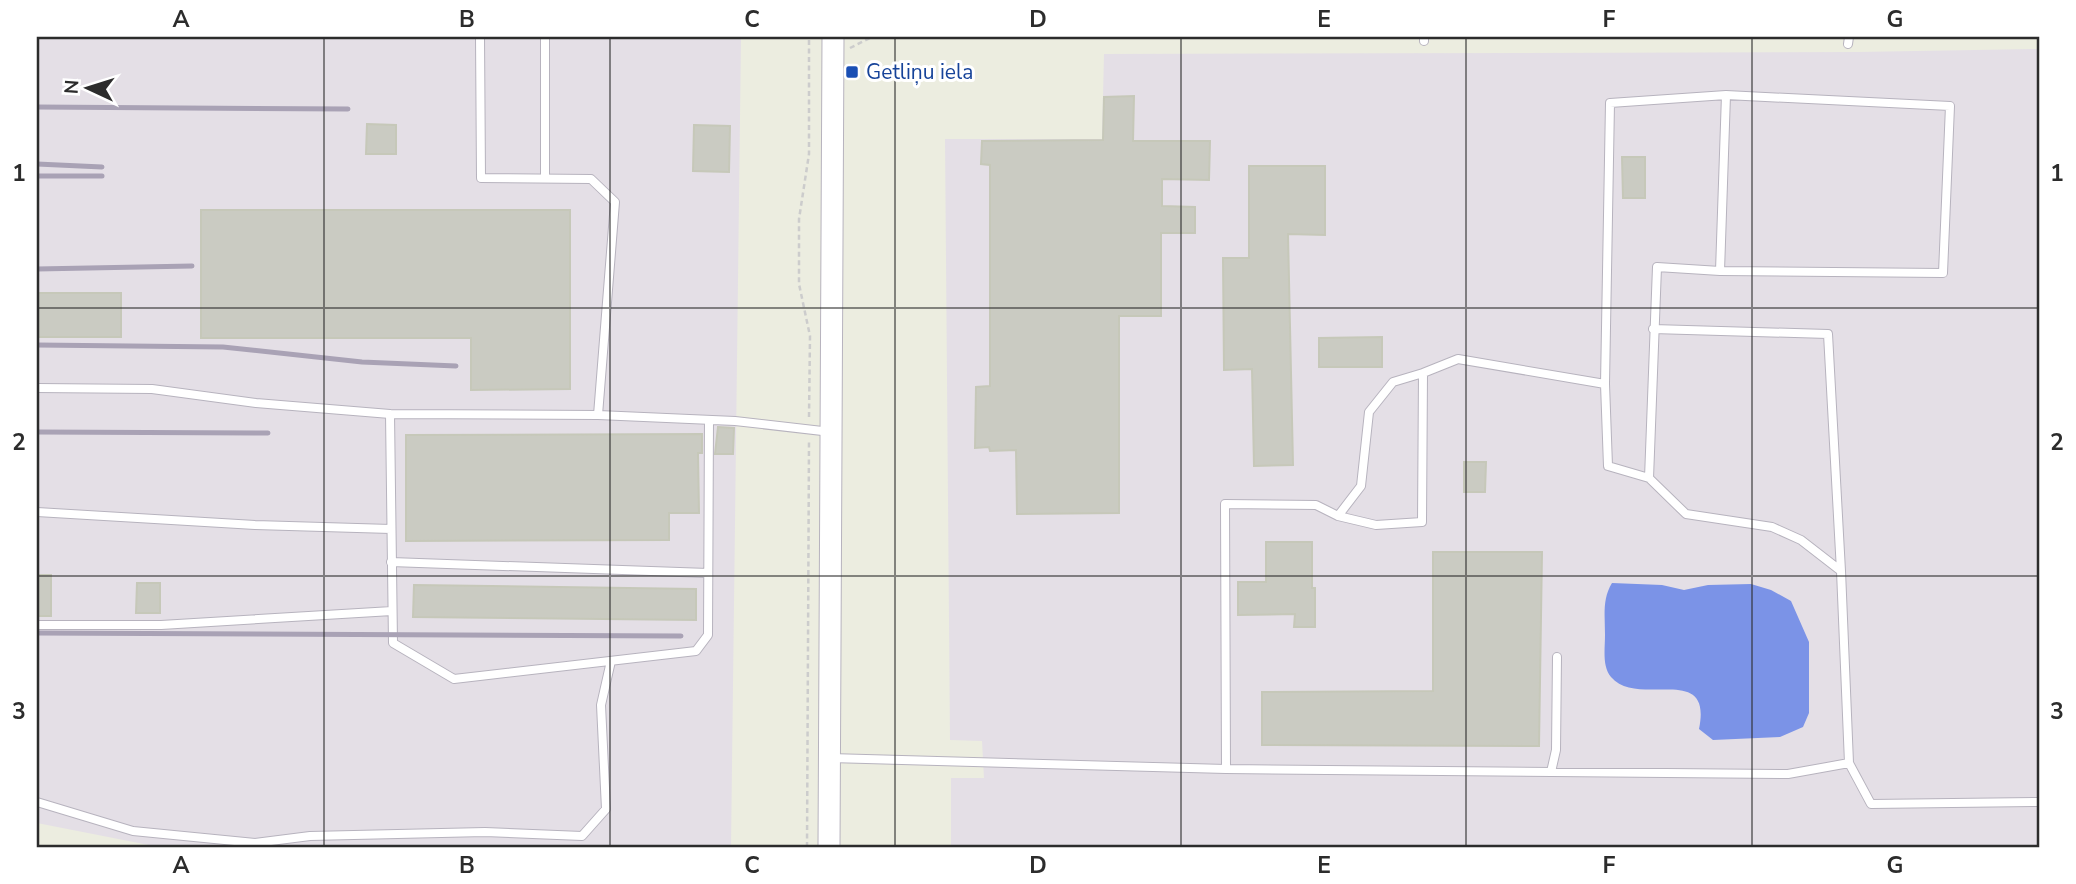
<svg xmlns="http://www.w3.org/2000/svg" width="2076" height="884" viewBox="0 0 2076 884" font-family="'Nunito Sans',sans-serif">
	<rect width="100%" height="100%" fill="#ecede0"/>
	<!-- industrial -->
	<path fill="#e4dfe6" d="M37 37H741L731 847H159L37 823Z
		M2039 49V847H951V778H984L982 741 950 740 945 139H1102L1104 54 1858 52Z"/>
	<!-- water -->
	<path fill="#7b93e7" d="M1612 583 1662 585 1684 590 1708 585 1751 584 1771 590 1791 601 1809 642V713L1803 727 1780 737 1713 740 1699 729C1713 661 1638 709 1611 677 1602 666 1605 649 1605 635 1605 617 1602 599 1612 583Z"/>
	<!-- building -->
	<path fill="#cacbc2" stroke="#c6c8b9" stroke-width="2" d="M1134 96 1133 141H1210L1209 180 1162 179V206L1195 207V233H1161V316H1119V513L1017 514 1016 450 990 451 989 447 975 448 976 387 990 386V165L981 164 982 141 1103 140 1104 97Z
		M367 124 396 125V154H366Z
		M694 125 730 126 729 172 693 171Z
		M1622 157H1645V198H1623Z
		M1249 166H1325V235L1288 234 1293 465 1254 466 1252 369 1224 370 1223 258H1249Z
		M201 210H570V389L471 390V338H201Z
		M37 293H121V337H37Z
		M1382 337V367H1319V338Z
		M718 427 734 428 733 454H715Z
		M702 434V453H698L699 513H669V540L406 541V435Z
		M1464 462H1486L1485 492H1464Z
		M1266 542H1312V588H1315V627H1294L1295 614 1238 615V582H1266Z
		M1433 552H1542L1539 746 1262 745V692L1433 691Z
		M37 575H51V616H37Z
		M137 583H160V613H136Z
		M414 585 696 589V620L413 617Z"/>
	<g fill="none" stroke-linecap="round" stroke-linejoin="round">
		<!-- service casing -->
		<g stroke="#b7b3be" stroke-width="10">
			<path id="service" d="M480 37 481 178 591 179 615 202 598 415 735 421 831 432
				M545 37V177
				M1424 37V41
				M1848 44 1849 37
				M1653 329 1828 334 1841 571
				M37 388 152 389 256 403 390 414
				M598 415 390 414 393 643 454 679 696 651 708 635 709 420
				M1649 478 1657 267 1720 271 1726 95
				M37 512 255 525 391 529
				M1338 516 1361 486 1369 412 1393 382 1423 373
				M391 562 708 573
				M37 625H161L392 611
				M830 758 1226 769 1788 774 1849 763 1841 571 1801 540 1772 527 1686 514 1649 478 1608 466 1605 384 1610 103 1726 95 1950 106 1943 273 1720 271
				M1849 763 1871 804 2039 802
				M1226 769 1225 504 1316 505 1338 516 1376 525 1422 522 1423 373 1458 359 1605 384
				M1551 772 1556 750 1557 657
				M37 802 133 831 255 843 310 836 485 832 582 836 606 809 601 705 611 661"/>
		</g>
		<!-- secondary casing -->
		<g stroke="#b7b3be" stroke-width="23">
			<path id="secondary" d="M829 847 833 37"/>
		</g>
		<!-- path -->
		<path stroke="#ccc" stroke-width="2.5" stroke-dasharray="5 3.5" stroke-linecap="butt" d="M850 48 872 37
			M809 417 810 336 799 284V219L809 154V37
			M807 847 809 441"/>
		<!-- service -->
		<use href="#service" stroke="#fff" stroke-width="8"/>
		<!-- secondary -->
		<use href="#secondary" stroke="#fff" stroke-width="21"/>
		<!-- rail -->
		<path stroke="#a9a2b5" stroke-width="5" d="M37 107 348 109
			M37 164 102 167
			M37 176H102
			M37 269 192 266
			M37 345 223 347 362 362 456 366
			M37 432 268 433
			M37 633 681 636"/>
	</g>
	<!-- grid -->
	<path fill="none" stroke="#2c2c2c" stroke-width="2" stroke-opacity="0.55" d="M324 37V847M610 37V847M895 37V847M1181 37V847M1466 37V847M1752 37V847M37 308H2039M37 576H2039"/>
	<!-- markers -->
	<rect fill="#1a4fb4" stroke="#fff" stroke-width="2.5" x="845" y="65" width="14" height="14" rx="3.5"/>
	<g text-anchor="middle" stroke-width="6" stroke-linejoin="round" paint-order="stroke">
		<!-- transit labels -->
		<g font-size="21" fill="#164399" stroke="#fff" text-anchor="start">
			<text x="866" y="79">Getliņu iela</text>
		</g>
	</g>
	<!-- border -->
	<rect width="2076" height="884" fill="none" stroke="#ffffff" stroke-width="77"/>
	<!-- north arrow -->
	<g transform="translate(88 88) rotate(274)" stroke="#ffffff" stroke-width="5" paint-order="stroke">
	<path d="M0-5L12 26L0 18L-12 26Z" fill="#2c2c2c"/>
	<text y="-10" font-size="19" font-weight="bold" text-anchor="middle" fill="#2c2c2c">N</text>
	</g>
	<rect x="38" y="38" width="2000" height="808" fill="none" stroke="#2c2c2c" stroke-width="2.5"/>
	<g font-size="23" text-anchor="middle" font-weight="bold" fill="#2c2c2c">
		<text x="181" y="27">A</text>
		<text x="467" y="27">B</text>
		<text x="752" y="27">C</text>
		<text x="1038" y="27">D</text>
		<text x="1324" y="27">E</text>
		<text x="1609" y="27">F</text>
		<text x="1895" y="27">G</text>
		<text x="19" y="181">1</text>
		<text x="2057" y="181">1</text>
		<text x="19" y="450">2</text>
		<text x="2057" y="450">2</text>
		<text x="19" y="719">3</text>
		<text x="2057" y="719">3</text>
		<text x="181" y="873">A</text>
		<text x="467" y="873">B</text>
		<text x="752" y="873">C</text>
		<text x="1038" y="873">D</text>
		<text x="1324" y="873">E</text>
		<text x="1609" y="873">F</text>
		<text x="1895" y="873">G</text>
	</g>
</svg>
